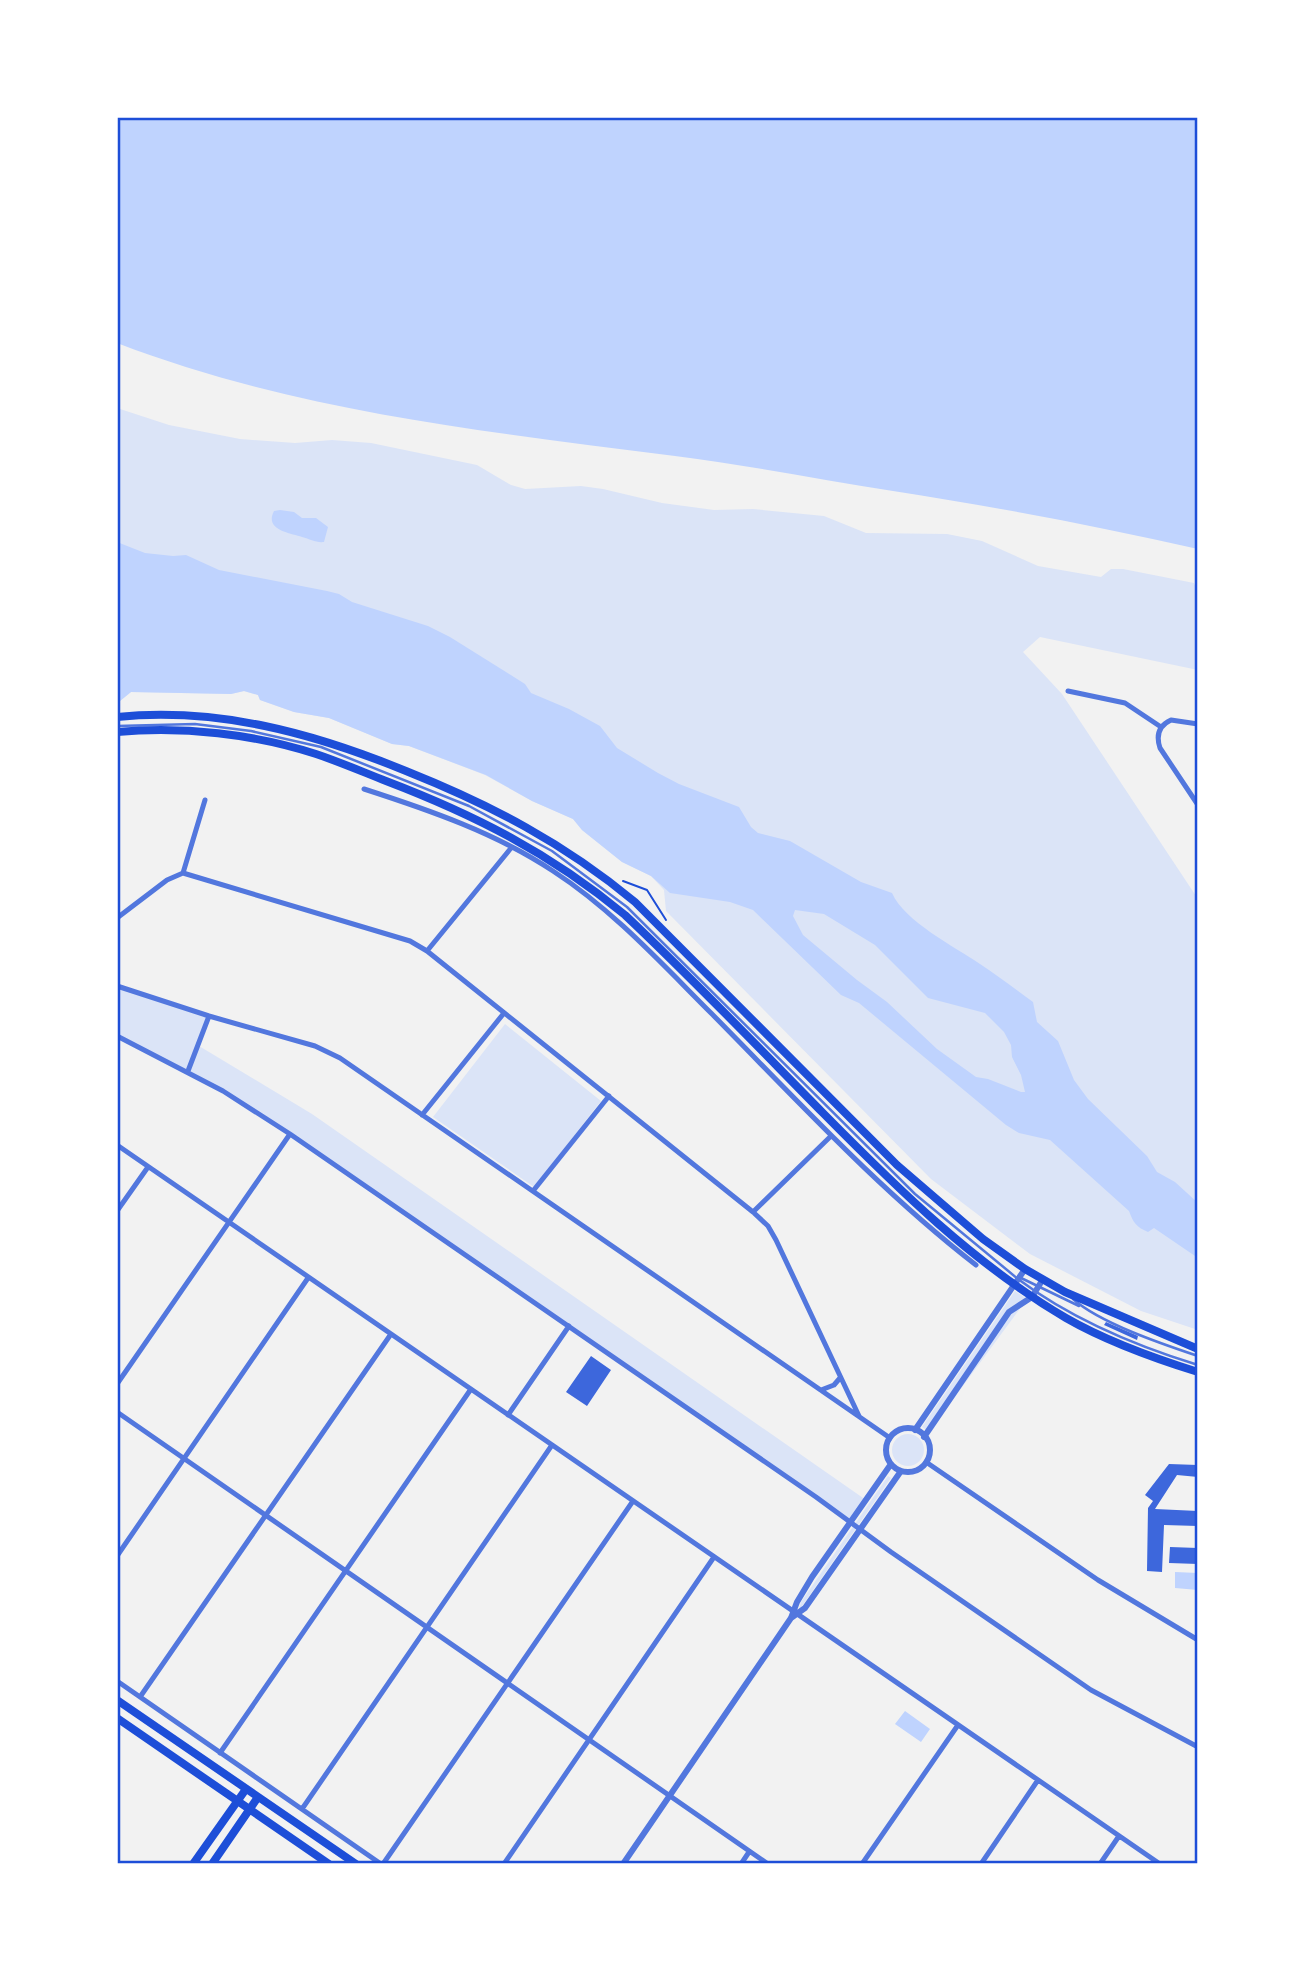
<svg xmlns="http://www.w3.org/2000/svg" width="1315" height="1981" viewBox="0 0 1315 1981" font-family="Montserrat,sans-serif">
	<rect width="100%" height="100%" fill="#f2f2f2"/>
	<!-- green -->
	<path fill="#dbe4f7" d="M117 408 169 425 240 439 295 443 332 440 371 443 477 465 511 485 525 489 581 486 603 489 662 503 714 510 753 509 824 516 866 533 947 534 982 541 1038 566 1101 577 1111 569H1123L1194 583 1198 594V670L1040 637 1023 652 1062 694 1198 899V1330L1141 1311 1030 1254 931 1179 666 911 664 890 651 876 622 862 582 830 573 819 532 801 485 775 409 746 392 744 329 718 294 712 260 700 258 695 244 691 231 694 131 692 120 701 117 700Z
		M117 986 209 1016 199 1046 312 1114 866 1500 851 1522 223 1091 117 1036Z
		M505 1024 601 1101 534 1187 433 1117Z
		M1015 1291 1027 1299 929 1432 922 1427Z
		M892 1450a16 16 0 1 1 32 0a16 16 0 1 1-32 0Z
		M888 1476 891 1478 798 1612 801 1602Z"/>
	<!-- water -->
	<path fill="#bfd3fe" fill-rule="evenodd" d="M117 117H1198V549C1097 526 996 507 893 491 820 480 748 465 675 456 487 432 294 411 117 343Z
		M280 510 294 512 302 518H316L328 527 324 542C316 543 310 539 302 537 290 533 264 530 274 511Z
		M117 542 145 553 173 556 186 555 219 570 327 591 339 594 352 602 428 626 450 637 525 684 531 693 569 709 600 726 617 748 658 773 679 784 739 807 751 827 758 833 790 841 861 882 892 893C905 922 954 946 980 964 998 976 1015 989 1033 1002L1037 1022 1058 1041 1074 1080 1088 1099 1147 1156 1157 1172 1175 1182 1198 1203V1258L1154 1228 1148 1232C1136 1227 1133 1222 1129 1211L1050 1140 1019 1133 1006 1125 859 1003 841 995 753 910 730 902 670 893 651 876 622 862 582 830 573 819 532 801 486 775 409 746 392 744 329 718 294 712 260 700 258 695 244 691 231 694 131 692 120 701 117 700ZM795 910 824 914 875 945 928 998 985 1013 1004 1032 1011 1045 1012 1057 1021 1075 1025 1092H1021L988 1079 976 1077 937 1049 887 1002 857 980 803 935 793 916Z
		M1175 1572 1198 1573V1590L1175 1588Z
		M905 1711 930 1729 921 1742 895 1724Z"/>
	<!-- building -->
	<path fill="#3d67dc" d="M1106 1322 1138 1336 1137 1340 1104 1325Z
		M591 1356 611 1370 587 1406 566 1392Z
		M1169 1464 1198 1465V1477L1177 1475 1155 1509 1198 1511V1526L1164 1525 1162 1572 1147 1571 1148 1508 1153 1501 1145 1495Z
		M1170 1547 1198 1548V1564L1169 1563Z"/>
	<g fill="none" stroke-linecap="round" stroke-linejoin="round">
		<!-- path -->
		<path stroke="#1d4ed8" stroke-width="2" d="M623 881 647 890 666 920"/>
		<!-- service -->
		<path stroke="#5277de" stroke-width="2.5" d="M117 726 195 724 251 731 321 747 469 806 552 851 627 907 915 1194 1018 1279C1070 1318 1136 1346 1198 1365
			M1019 1277 1079 1306
			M1073 1299C1100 1323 1162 1344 1198 1356"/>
		<!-- minor -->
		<path stroke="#5277de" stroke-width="5" d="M1068 691 1125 703 1161 727
			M1198 724 1171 720C1158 726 1156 736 1160 748L1198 805
			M364 789C429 810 496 833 553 871 613 910 661 963 711 1013 797 1100 879 1190 976 1265
			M183 873 410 941 427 951 753 1212 768 1226 776 1240 859 1416
			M117 918 167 880 183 873 205 800
			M427 951 511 848
			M117 986 209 1016 315 1046 340 1058 890 1438
			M117 1036 223 1091 290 1134 816 1497 891 1552 1091 1690 1198 1747
			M188 1071 209 1016
			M422 1115 504 1013
			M117 1145 1160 1864
			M533 1191 609 1096
			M117 1211 148 1167
			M753 1212 831 1136
			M117 1384 290 1134
			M821 1390 834 1385 840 1378
			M117 1412 768 1864
			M508 1415 569 1326
			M926 1462 1098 1580 1198 1640
			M117 1556 308 1278
			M117 1681 381 1864
			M140 1697 391 1334
			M220 1753 471 1389
			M302 1809 552 1445
			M383 1864 633 1501
			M504 1864 714 1557
			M741 1864 749 1852
			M862 1864 958 1725
			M981 1864 1038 1780
			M1100 1864 1119 1836"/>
		<!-- tertiary -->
		<path stroke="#5277de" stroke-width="6" d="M886 1450a22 22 0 1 1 44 0a22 22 0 1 1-44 0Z
			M915 1430 1025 1269
			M924 1437 1009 1312 1032 1297 1043 1279
			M791 1618 805 1608 901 1471
			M623 1864 791 1618 797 1602 812 1577 891 1464"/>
		<!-- primary -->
		<path stroke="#1d4ed8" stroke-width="8" d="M117 717C219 707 313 733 406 771 491 805 564 843 635 902L897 1165 983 1239 1025 1269 1065 1292 1198 1349
			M117 732C183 726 254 734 316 754 340 762 363 772 386 781 475 815 550 853 625 915 693 979 758 1047 823 1113 897 1188 974 1264 1066 1318 1106 1341 1153 1358 1198 1372
			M117 1700 356 1864
			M117 1718 329 1864
			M193 1864 246 1789
			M212 1864 258 1797"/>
	</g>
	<!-- border -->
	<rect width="1315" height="1981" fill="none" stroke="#ffffff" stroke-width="238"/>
	<rect x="119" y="119" width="1077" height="1743" fill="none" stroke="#1d4ed8" stroke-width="2.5"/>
</svg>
